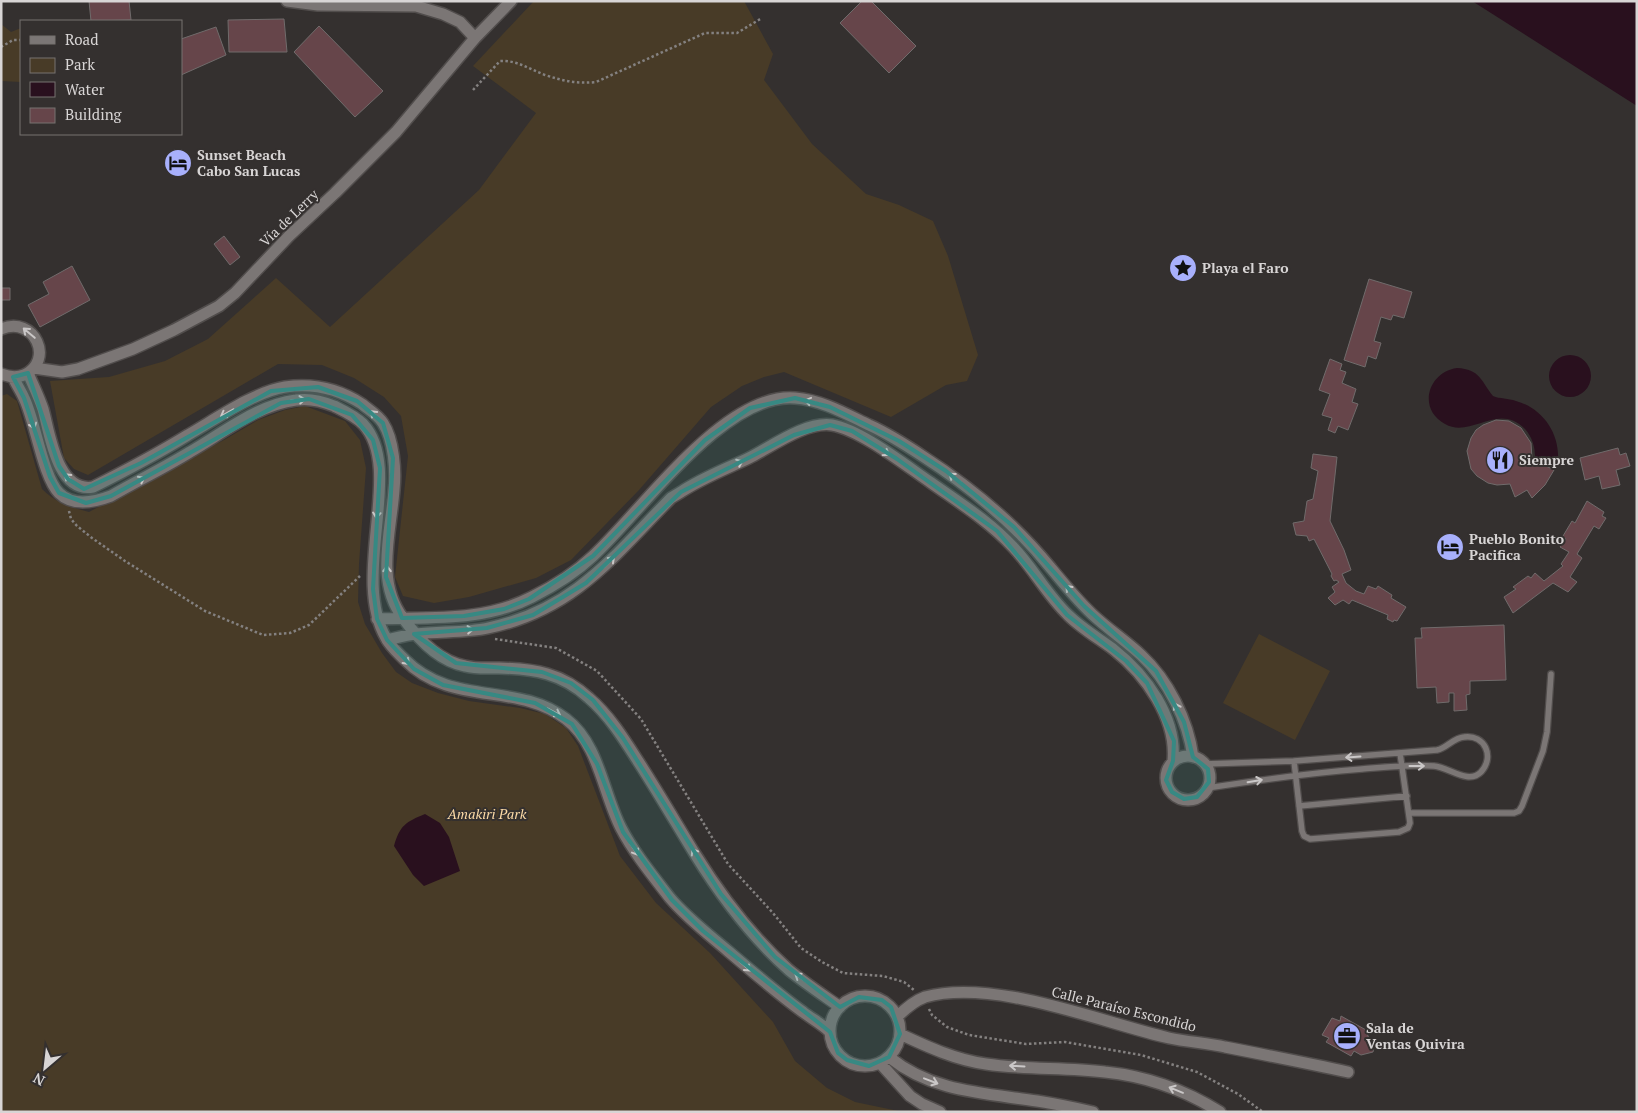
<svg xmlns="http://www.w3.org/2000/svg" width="1638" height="1113" viewBox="0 0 1638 1113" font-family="'PT Serif',serif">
	<rect width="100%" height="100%" fill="#34302f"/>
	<!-- green -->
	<path fill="#483b27" d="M534 1H744L773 54 764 80 812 144 866 194 899 205 933 221 948 256 978 355 967 381 946 385 891 417 784 372 764 377 742 386 711 407 639 490 571 560 536 578 469 597 434 603 403 596 395 577 408 456 401 416 384 397 354 378 322 365 278 364 88 475 74 469 64 458 50 381 109 377 165 361 208 339 276 278 330 327 479 190 536 113 473 66Z
		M1 24 11 32 21 28V82L1 81Z
		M7 394 17 401 42 489C56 503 70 507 89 512L224 440 258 420 285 410 305 406 345 421 360 440 366 468 359 564 358 602 365 624 382 653 396 672 412 683 438 693 469 701 520 708 545 714 566 728 578 746 620 856 656 903 710 953 773 1022 795 1061 827 1088 855 1102 903 1112H1V396Z
		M1259 634 1330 671 1295 740 1223 703Z"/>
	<!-- water -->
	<path fill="#29101e" d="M1472 1H1637V106Z
		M1549 376a21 21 0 1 1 42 0a21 21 0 1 1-42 0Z
		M1457 368C1480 369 1481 381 1493 396 1500 399 1508 398 1516 401 1545 409 1563 438 1557 468L1535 457C1535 446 1532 437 1525 429 1498 401 1471 439 1445 424 1417 409 1428 372 1457 368Z
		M425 814 440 823 449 837 460 871 424 886 413 875 394 846C400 825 406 822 425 814Z"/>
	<!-- building -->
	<path fill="#66454a" stroke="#706b6b" d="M89 1H129L131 20 91 21Z
		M862 1H871L916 46 889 73 840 23Z
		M284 19 287 52H229L228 20Z
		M319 26 383 91 355 117 294 52Z
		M216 27 226 55 181 75V39Z
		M224 236 240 257 230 265 214 244Z
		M72 266 90 300 40 327 28 305 49 294 43 282Z
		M1369 279 1412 292 1404 318 1393 315 1391 320 1381 317 1374 341 1381 343 1376 359 1368 356 1365 367 1344 360Z
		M1 288H10V300H1Z
		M1330 359 1342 364 1340 370 1346 372 1342 383 1356 389 1352 402 1358 404 1348 430 1338 426 1335 433 1328 430 1332 418 1322 415 1330 394 1319 390Z
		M1496 420 1509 421 1521 428 1531 443 1532 459 1554 470 1545 485 1532 498 1527 490 1515 497 1510 484 1497 485 1488 483 1477 476 1471 469 1467 451 1471 438 1476 430 1483 425Z
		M1618 448 1620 455 1626 453 1630 466 1616 470 1620 485 1602 489 1599 476 1585 480 1580 458Z
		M1313 454 1337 457 1330 521 1344 550 1351 570 1342 574 1346 583 1356 591 1364 594 1368 586 1376 589 1378 586 1392 595 1391 598 1406 607 1397 621 1394 620 1393 622 1387 619 1388 615 1352 600 1349 604 1343 600 1335 605 1328 598 1335 592 1332 587 1339 582 1336 580 1334 581 1331 576 1332 574 1314 539 1309 541 1307 536 1296 535 1293 523 1304 521 1307 501 1313 499 1318 471 1311 468Z
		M1587 501 1604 512 1602 516 1606 518 1599 529 1594 526 1577 554 1582 558 1570 577 1577 582 1568 592 1553 583 1513 613 1504 597 1516 589 1513 587 1528 576 1531 578 1535 573 1544 581 1563 566 1561 564 1569 552 1560 547 1566 539 1563 536 1572 521 1575 523Z
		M1504 625 1506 680 1470 681V694L1466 695 1467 710 1454 711V693H1449V702L1437 703 1436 687 1417 688 1415 638H1422L1421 628Z
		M1341 1016 1366 1030 1369 1039 1375 1043 1373 1052 1361 1055 1354 1051 1351 1056 1326 1042 1329 1038 1322 1035 1332 1018 1340 1021Z"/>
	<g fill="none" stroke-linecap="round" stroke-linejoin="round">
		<!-- service casing -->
		<g stroke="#514d4c" stroke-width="8">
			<path id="service" d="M1294 761 1302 831 1304 836 1310 839 1399 832 1408 828 1410 823 1400 753
				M1204 764 1294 761 1437 750C1447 748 1453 738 1464 737 1485 734 1495 757 1481 772 1468 785 1449 767 1434 766 1411 764 1386 767 1362 769 1310 773 1259 780 1207 788
				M1299 806 1407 796
				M1409 813H1514L1519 811 1522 806 1543 751 1547 732 1551 674"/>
		</g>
		<!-- minor casing -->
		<g stroke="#514d4c" stroke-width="14">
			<path id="minor" d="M287 1 318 5 416 6 443 14 460 22 475 38
				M1 329C35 315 55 361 24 375 16 378 9 377 1 374
				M34 368 62 372 78 369 133 349 174 330 219 306 235 293 289 236 335 193 396 132 475 38 511 1
				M28 373C33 385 39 397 43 409 50 434 57 493 93 487 125 471 157 454 188 435 216 419 254 392 285 387 312 383 339 389 362 404 369 410 378 415 383 423 394 440 396 471 394 490 391 532 375 581 403 618 418 639 439 661 465 666 476 669 488 668 499 668 535 669 562 673 589 698 609 715 624 739 638 761 658 792 676 823 695 854 721 896 752 937 789 970 805 983 823 995 840 1007
				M13 377C16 384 21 391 24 398 35 420 43 477 59 493 73 507 95 502 111 496 137 481 164 468 190 452 223 433 257 405 296 400 309 398 322 401 334 406 344 411 355 416 363 424 405 469 350 576 386 638 390 646 398 653 404 659 452 708 516 681 566 719 599 744 603 793 621 828 634 853 653 876 670 898 687 918 708 934 728 951 753 972 777 993 803 1012 812 1019 822 1024 830 1032
				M377 619C429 617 484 622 532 597 554 586 575 573 593 556 642 511 724 392 795 398 822 400 846 414 869 425 889 434 906 445 924 457 972 488 1014 523 1050 567 1064 584 1077 600 1092 614 1108 629 1126 641 1141 655 1168 680 1188 720 1193 757
				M387 640C396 638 406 635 416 634 440 631 465 633 488 628 574 610 613 557 671 498L681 492C702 478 726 469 749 458 771 447 806 421 832 425 861 430 905 465 930 482 958 502 989 521 1013 547 1033 568 1047 595 1068 615 1081 628 1098 638 1113 649 1146 675 1177 718 1173 761
				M1166 778a22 22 0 1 1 44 0a22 22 0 1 1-44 0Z
				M830 1031a35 35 0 1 1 70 0a35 35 0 1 1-70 0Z
				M897 1017C905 1009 914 1001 925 997 994 978 1100 1022 1169 1038 1188 1042 1207 1043 1225 1047 1266 1055 1307 1063 1348 1072
				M900 1034C928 1047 956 1060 986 1064 1026 1070 1066 1067 1105 1072 1145 1076 1185 1090 1220 1112
				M889 1057C932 1092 984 1093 1037 1101 1056 1104 1075 1108 1093 1112
				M880 1063 910 1096 922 1104 940 1112"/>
		</g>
		<!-- path -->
		<path stroke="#848180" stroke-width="2.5" stroke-dasharray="2.5 2.5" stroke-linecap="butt" d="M1 47 13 40H21
			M473 90 500 61C517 60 529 69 545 75 563 81 578 84 596 82L705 33H737L762 18
			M69 511 71 519 77 526 92 538 125 561 205 611 263 635 290 633 309 625 360 576
			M495 639 556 648 597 671 641 719 728 864 773 913 801 948 822 962 843 973 883 976 904 982 914 990
			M929 1009 932 1015 947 1027 969 1035 1026 1044 1065 1042 1141 1055 1197 1072 1238 1094 1263 1112"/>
		<!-- service -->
		<use href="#service" stroke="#7b7675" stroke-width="5.5"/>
		<!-- minor -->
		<use href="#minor" stroke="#7b7675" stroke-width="11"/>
	</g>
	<!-- one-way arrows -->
	<defs><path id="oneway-shaft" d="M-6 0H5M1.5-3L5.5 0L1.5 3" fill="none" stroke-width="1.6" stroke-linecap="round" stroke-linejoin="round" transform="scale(1.25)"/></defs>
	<g stroke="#cac7c7">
		<use href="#oneway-shaft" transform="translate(29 333) rotate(-140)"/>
		<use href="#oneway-shaft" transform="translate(298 400) rotate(-6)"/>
		<use href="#oneway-shaft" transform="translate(812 402) rotate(-166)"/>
		<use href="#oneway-shaft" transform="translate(227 413) rotate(150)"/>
		<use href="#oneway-shaft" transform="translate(376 416) rotate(-137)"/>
		<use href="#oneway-shaft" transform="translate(32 422) rotate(72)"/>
		<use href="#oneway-shaft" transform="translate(883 451) rotate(32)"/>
		<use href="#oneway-shaft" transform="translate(736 464) rotate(-24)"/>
		<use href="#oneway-shaft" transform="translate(955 478) rotate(-143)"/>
		<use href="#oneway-shaft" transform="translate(70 479) rotate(-136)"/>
		<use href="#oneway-shaft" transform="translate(138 481) rotate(-28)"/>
		<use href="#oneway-shaft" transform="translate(377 511) rotate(95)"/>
		<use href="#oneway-shaft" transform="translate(609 562) rotate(-44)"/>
		<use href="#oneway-shaft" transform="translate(387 573) rotate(-90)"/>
		<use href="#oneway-shaft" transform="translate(1071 591) rotate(-132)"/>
		<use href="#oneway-shaft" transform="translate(466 630) rotate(-5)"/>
		<use href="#oneway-shaft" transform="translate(404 659) rotate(46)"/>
		<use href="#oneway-shaft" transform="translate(1178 710) rotate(-115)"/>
		<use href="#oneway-shaft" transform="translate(554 712) rotate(28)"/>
		<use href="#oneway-shaft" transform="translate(1353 757) rotate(176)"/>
		<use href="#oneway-shaft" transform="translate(1417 766)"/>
		<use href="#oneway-shaft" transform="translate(1255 781) rotate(-9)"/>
		<use href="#oneway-shaft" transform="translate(634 849) rotate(56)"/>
		<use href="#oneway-shaft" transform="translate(696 855) rotate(-122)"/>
		<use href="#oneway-shaft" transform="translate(745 966) rotate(41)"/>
		<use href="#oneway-shaft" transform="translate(801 978) rotate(-145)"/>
		<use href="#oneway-shaft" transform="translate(1017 1066) rotate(-177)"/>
		<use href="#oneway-shaft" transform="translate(931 1081) rotate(21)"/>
		<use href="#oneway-shaft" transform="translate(1176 1090) rotate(-158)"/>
	</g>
	<!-- marked area -->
	<path fill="#378983" fill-opacity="0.2" stroke="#378983" stroke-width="4" stroke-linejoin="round" d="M28 373 59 466 68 479 84 489 141 463 271 391 318 387 357 401 383 423 393 458 386 577 402 618 464 616 504 609 529 599 593 556 705 440 750 408 795 398 830 407 899 441 946 471 1014 527 1084 606 1156 671 1184 722 1193 757 1208 769 1209 782 1197 797 1184 799 1172 792 1166 780 1173 761 1174 741 1147 683 1126 661 1067 615 997 531 897 459 852 431 830 425 794 435 681 492 586 583 533 615 487 628 414 634 456 663 542 672 571 683 593 700 623 738 721 894 775 957 840 1007 859 997 882 1000 891 1007 900 1034 889 1057 869 1066 847 1060 838 1053 830 1032 703 931 672 900 623 832 597 764 572 724 535 703 443 685 414 669 387 640 377 619 373 589 380 468 373 440 352 415 309 399 281 403 111 496 86 503 59 493 50 477 24 398 13 377Z"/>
	<!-- icons -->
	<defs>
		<g id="hotel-disc" transform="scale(1.4375)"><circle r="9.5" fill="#a8b0fc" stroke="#34302f"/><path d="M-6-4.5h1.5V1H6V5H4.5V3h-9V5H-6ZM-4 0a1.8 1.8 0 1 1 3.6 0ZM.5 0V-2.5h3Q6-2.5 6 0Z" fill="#111"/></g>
		<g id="sight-disc" transform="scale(1.4375)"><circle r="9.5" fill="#a8b0fc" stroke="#34302f"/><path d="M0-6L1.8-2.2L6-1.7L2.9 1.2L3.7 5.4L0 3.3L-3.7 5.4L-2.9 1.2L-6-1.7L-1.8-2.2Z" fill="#111"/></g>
		<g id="restaurant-disc" transform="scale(1.4375)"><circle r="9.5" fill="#a8b0fc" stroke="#34302f"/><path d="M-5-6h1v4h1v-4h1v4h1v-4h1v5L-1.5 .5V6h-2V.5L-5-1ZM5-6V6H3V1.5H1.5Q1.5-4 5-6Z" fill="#111"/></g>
		<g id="office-disc" transform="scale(1.4375)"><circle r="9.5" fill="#a8b0fc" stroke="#34302f"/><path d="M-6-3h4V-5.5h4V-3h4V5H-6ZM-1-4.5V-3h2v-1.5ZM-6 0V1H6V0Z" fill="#111"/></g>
	</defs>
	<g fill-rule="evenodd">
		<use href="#hotel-disc" x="178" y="163"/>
		<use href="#sight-disc" x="1183" y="268"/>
		<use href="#restaurant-disc" x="1500" y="460"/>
		<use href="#hotel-disc" x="1450" y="547"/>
		<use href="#office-disc" x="1347" y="1036"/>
	</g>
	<g text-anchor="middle" stroke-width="4" stroke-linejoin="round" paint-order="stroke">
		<!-- poi labels -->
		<g font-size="14" font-weight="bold" fill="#d8d5d5" stroke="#34302f" text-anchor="start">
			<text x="197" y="160">Sunset Beach<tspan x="197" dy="16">Cabo San Lucas</tspan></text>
			<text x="1202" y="273">Playa el Faro</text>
			<text x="1519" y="465">Siempre</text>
			<text x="1469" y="544">Pueblo Bonito<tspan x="1469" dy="16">Pacifica</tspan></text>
			<text x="1366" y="1033">Sala de<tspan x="1366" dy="16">Ventas Quivira</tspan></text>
		</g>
		<!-- street labels -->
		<g font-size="14" fill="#d8d5d5" stroke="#34302f">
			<text transform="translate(289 218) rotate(-44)" y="5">Vía de Lerry</text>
			<text transform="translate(1124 1009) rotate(14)" y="5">Calle Paraíso Escondido</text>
		</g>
		<!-- park labels -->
		<g font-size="14" font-style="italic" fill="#fbd9a6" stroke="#34302f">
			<text x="487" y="819">Amakiri Park</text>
		</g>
	</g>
	<!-- border -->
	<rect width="1638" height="1113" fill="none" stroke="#d8d5d5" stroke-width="5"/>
	<!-- legend -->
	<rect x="20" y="20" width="162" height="115" fill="#34302f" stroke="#767271"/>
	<rect x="30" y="36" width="25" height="8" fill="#7b7675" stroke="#767271"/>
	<text x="65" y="45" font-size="15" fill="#d8d5d5">Road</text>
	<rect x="30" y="58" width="25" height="15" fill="#483b27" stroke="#767271"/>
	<text x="65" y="70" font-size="15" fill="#d8d5d5">Park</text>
	<rect x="30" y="82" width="25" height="15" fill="#29101e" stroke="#767271"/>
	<text x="65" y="95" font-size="15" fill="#d8d5d5">Water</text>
	<rect x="30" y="108" width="25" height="15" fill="#66454a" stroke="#767271"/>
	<text x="65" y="120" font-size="15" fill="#d8d5d5">Building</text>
	<!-- north arrow -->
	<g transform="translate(45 1068) rotate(208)" stroke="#34302f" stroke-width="4" paint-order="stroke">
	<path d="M0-4L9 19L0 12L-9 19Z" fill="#d8d5d5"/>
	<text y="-8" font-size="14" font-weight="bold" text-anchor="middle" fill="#d8d5d5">N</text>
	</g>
</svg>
